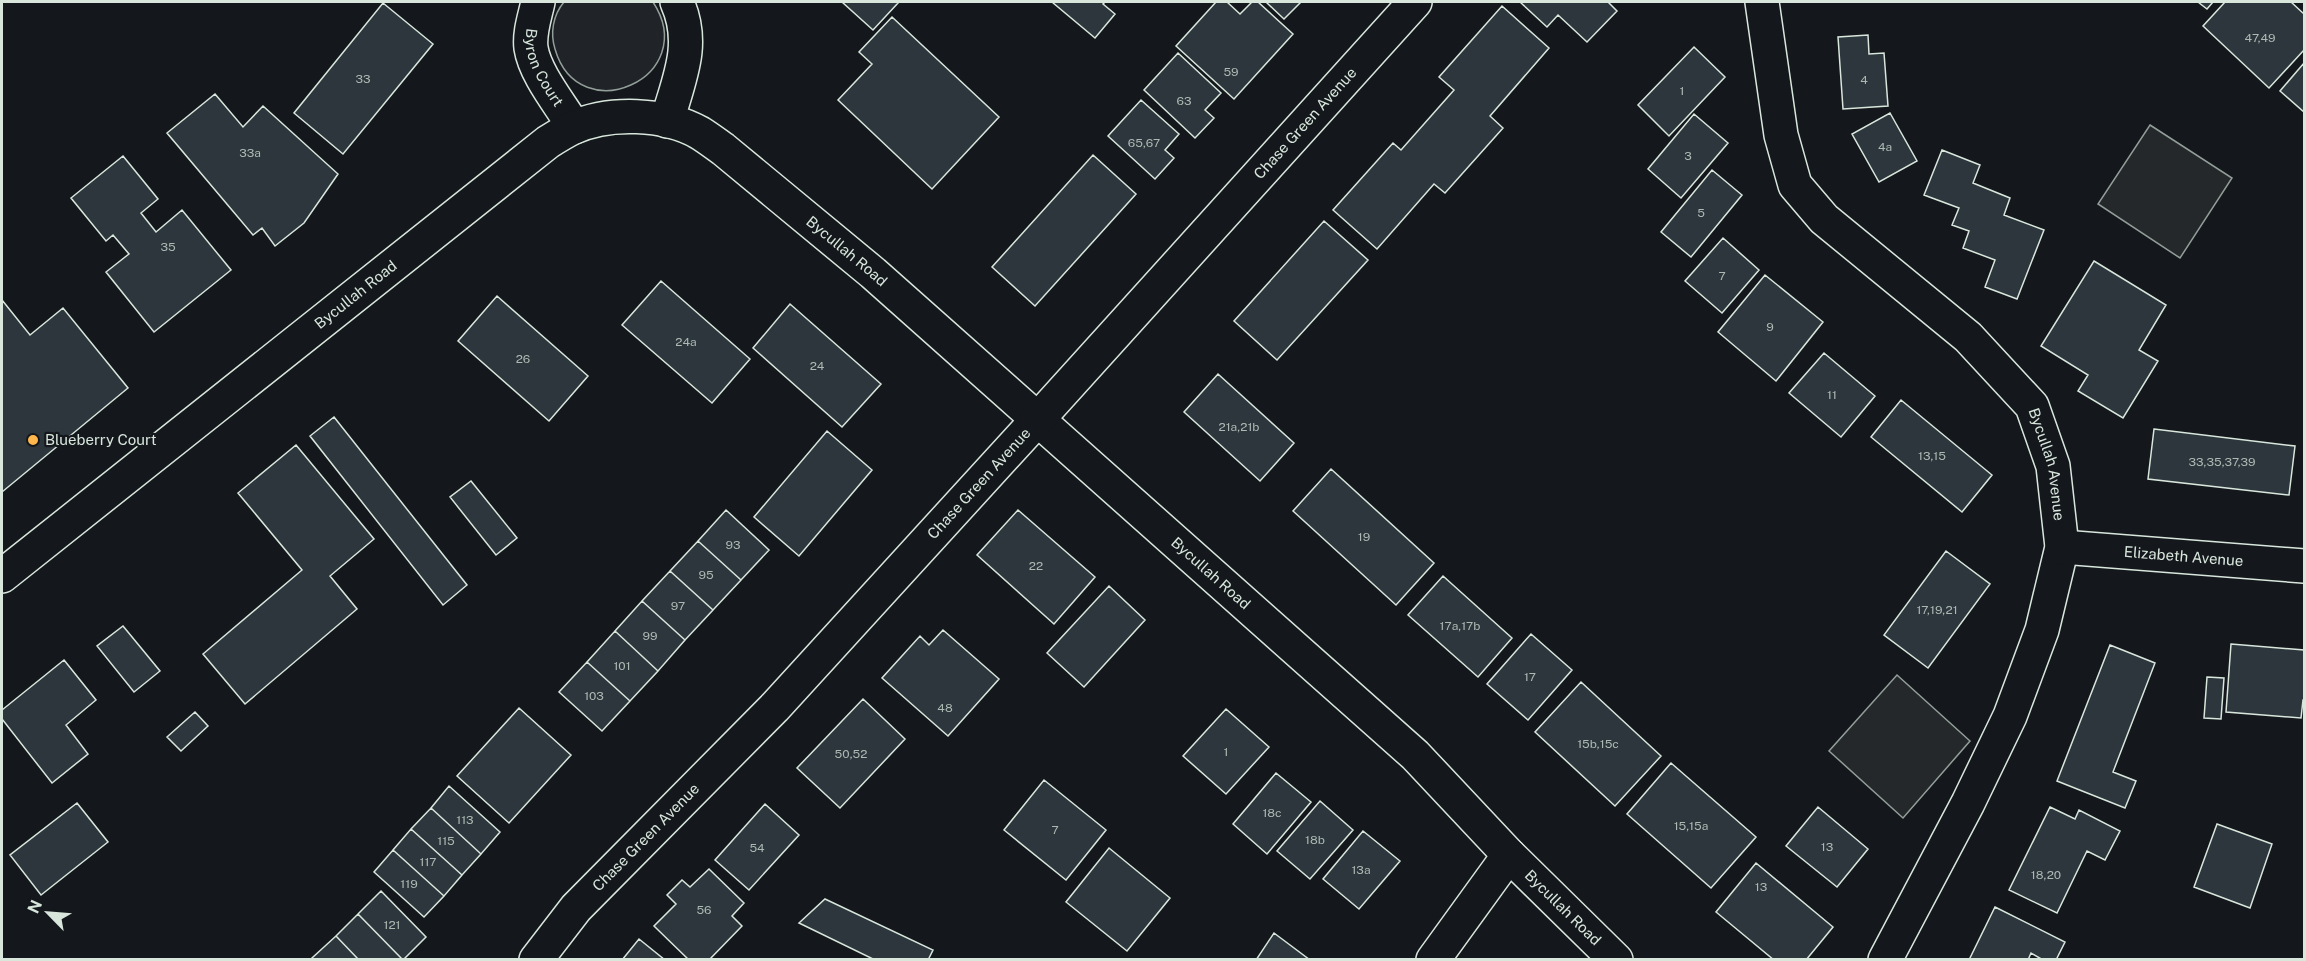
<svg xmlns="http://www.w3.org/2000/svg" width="2306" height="961" viewBox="0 0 2306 961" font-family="'Public Sans',sans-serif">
	<rect width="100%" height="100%" fill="#14181c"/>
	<!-- green -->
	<path fill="#202428" stroke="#939e99" stroke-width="1.5" d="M564 2H653C702 77 579 132 555 49 550 33 553 15 564 2Z"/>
	<!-- parking -->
	<path fill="#24282b" stroke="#939e99" stroke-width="1.5" d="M2150 125 2232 178 2180 258 2098 204Z
		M1897 675 1970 741 1903 818 1829 751Z"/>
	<!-- building -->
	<path fill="#2c363c" stroke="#d8e6dc" stroke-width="1.5" d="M842 2H897L898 3 873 30Z
		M1052 2H1105L1103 4 1115 14 1095 38Z
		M1216 2H1227L1240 14 1252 2H1258L1293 34 1234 99 1176 46Z
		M1266 2H1301L1284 19Z
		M1520 2H1608L1617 11 1587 42 1558 15 1547 27Z
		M2198 2H2213L2207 9Z
		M2225 2H2291L2304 14V50L2269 88 2203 26Z
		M383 3 433 44 343 154 294 113Z
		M1502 6 1549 48 1490 116 1503 128 1445 193 1434 184 1377 249 1333 210 1393 143 1401 150 1454 90 1439 77Z
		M892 17 999 117 932 189 838 100 872 64 859 52Z
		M1868 35 1869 54 1884 53 1888 106 1843 109 1838 37Z
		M1694 47 1725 77 1669 136 1638 105Z
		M1178 53 1221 93 1205 110 1214 118 1195 138 1144 90Z
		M2304 63V112L2280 91Z
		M215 94 243 127 263 106 338 174 304 223 275 246 262 228 253 235 167 133Z
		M1141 100 1179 134 1165 150 1174 158 1155 179 1108 136Z
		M1890 113 1917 161 1879 182 1852 134Z
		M1694 114 1728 143 1681 198 1648 169Z
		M1942 150 1980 165 1973 183 2010 198 2004 215 2044 230 2017 299 1985 287 1995 260 1963 248 1969 231 1952 225 1959 208 1924 195Z
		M1093 155 1136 194 1035 306 992 267Z
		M123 156 158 199 141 213 156 232 182 210 231 270 154 332 106 272 129 254 113 235 106 241 71 198Z
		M1712 170 1742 195 1691 257 1661 232Z
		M1324 221 1368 260 1277 360 1234 321Z
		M1723 238 1759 270 1722 313 1685 281Z
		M2094 261 2166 305 2139 350 2158 361 2123 418 2078 391 2088 375 2041 346Z
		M1765 275 1823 322 1776 381 1718 332Z
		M661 281 750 359 712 403 622 325Z
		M497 296 588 376 549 421 458 341Z
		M2 300 30 335 63 308 128 388 2 492Z
		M790 304 881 384 842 427 753 348Z
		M1824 353 1875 396 1841 437 1789 393Z
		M1218 374 1294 443 1260 481 1184 412Z
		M1901 400 1992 475 1962 512 1871 437Z
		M334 417 467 585 443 605 310 436Z
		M2154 429 2295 446 2289 495 2148 479Z
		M827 431 872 470 799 556 754 517Z
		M296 445 374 539 330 576 357 609 245 704 203 654 302 570 238 493Z
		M1331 469 1434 563 1396 605 1293 511Z
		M471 481 517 538 496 555 450 497Z
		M726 510 769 550 741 580 698 541Z
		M1018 510 1095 577 1054 624 977 555Z
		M698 541 741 580 713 610 670 571Z
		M1946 551 1990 584 1928 668 1884 635Z
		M670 571 713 610 685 640 642 601Z
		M1443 576 1512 638 1478 677 1408 615Z
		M1109 586 1145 620 1084 687 1047 653Z
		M642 601 685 640 658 671 615 631Z
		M123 626 160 671 134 692 97 646Z
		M943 630 999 679 948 736 882 678 920 636 929 645Z
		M615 631 658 671 630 701 587 662Z
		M1531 634 1572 670 1528 720 1487 684Z
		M2231 644 2304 650V700H2303L2301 718 2226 712Z
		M2110 645 2155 663 2113 772 2136 781 2125 808 2057 781Z
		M64 660 96 700 66 725 88 754 52 783 2 719V710Z
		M587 662 630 701 602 731 559 692Z
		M2207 677 2224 678 2221 719 2204 718Z
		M1581 682 1661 756 1615 806 1535 732Z
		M863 699 905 739 840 808 797 768Z
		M519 708 571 755 509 823 457 776Z
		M1226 709 1269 747 1226 794 1183 756Z
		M195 712 208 726 181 751 167 737Z
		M1671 763 1756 837 1711 888 1627 814Z
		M1276 773 1311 802 1267 854 1233 824Z
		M1044 780 1106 830 1066 880 1004 830Z
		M449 786 500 832 481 854 431 808Z
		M1320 801 1353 830 1310 879 1277 851Z
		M77 803 108 842 41 895 10 855Z
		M765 804 799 835 749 890 715 860Z
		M1818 807 1868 849 1837 887 1786 846Z
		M2050 807 2075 819 2079 810 2120 831 2105 860 2087 851 2057 913 2009 890Z
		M431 808 481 854 462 875 411 829Z
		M2217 824 2272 844 2250 908 2194 887Z
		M411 829 462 875 444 896 393 850Z
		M1363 831 1400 861 1359 909 1323 879Z
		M1109 848 1170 898 1127 951 1066 902Z
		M393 850 444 896 424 917 374 872Z
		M1756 863 1833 927 1806 960H1774L1716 912Z
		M709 869 744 903 732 916 742 926 709 960H689L654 926 676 904 667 895 682 880 690 887Z
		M381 891 426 937 403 960 358 914Z
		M825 899 933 950 928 960H875L799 923Z
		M1995 907 2065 942 2056 960H2043L2031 953 2028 960H1969Z
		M358 914 403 960H359L336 936Z
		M1274 933 1310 960H1256Z
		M336 936 359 960H314L312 958Z
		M639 939 665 960H622Z"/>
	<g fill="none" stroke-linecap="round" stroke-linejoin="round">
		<!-- minor casing -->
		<g stroke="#d8e6dc" stroke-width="36">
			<g id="minor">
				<path id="s1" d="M538 2C535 16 529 33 531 48 535 74 561 105 574 127"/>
				<path id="s2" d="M1762 2 1781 135 1795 185 1824 219 1968 337 2032 406 2053 466 2062 547 2042 630 2010 716 1968 803 1885 960"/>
				<path d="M667 121C679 79 696 44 677 2"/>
				<path id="s3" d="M2062 547 2304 566"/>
				<path id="s4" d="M2 576 548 142C556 137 564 132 572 128 609 111 665 113 700 133 708 138 716 144 723 149L873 273 1415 755 1509 855 1616 960"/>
				<path id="s5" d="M536 960 576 908 774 708 1038 419 1415 2"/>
				<path d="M1433 960 1509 855"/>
			</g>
		</g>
		<!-- minor -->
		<use href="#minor" stroke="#14181c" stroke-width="33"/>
	</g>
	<!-- markers -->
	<circle fill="#ffb74d" stroke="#14181c" stroke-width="2" cx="33" cy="440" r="6"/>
	<g text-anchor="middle" stroke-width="4.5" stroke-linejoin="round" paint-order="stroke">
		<!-- number labels -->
		<g font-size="12" fill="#adbab4">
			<text x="2260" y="42">47,49</text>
			<text x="1231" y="76">59</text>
			<text x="363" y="83">33</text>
			<text x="1864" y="84">4</text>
			<text x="1682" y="95">1</text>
			<text x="1184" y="105">63</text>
			<text x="1144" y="147">65,67</text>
			<text x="1885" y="151">4a</text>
			<text x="250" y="157">33a</text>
			<text x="1688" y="160">3</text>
			<text x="1701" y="217">5</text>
			<text x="168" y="251">35</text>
			<text x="1722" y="280">7</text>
			<text x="1770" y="331">9</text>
			<text x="686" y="346">24a</text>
			<text x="523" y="363">26</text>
			<text x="817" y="370">24</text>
			<text x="1832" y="399">11</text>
			<text x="1239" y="431">21a,21b</text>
			<text x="1932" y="460">13,15</text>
			<text x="2222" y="466">33,35,37,39</text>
			<text x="1364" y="541">19</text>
			<text x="733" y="549">93</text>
			<text x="1036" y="570">22</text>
			<text x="706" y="579">95</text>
			<text x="678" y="610">97</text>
			<text x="1937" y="614">17,19,21</text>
			<text x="1460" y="630">17a,17b</text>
			<text x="650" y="640">99</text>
			<text x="622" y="670">101</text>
			<text x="1530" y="681">17</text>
			<text x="594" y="700">103</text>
			<text x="945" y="712">48</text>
			<text x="1598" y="748">15b,15c</text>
			<text x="1226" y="756">1</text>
			<text x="851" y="758">50,52</text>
			<text x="1272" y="817">18c</text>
			<text x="465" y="824">113</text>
			<text x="1691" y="830">15,15a</text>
			<text x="1055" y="834">7</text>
			<text x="1315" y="844">18b</text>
			<text x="446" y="845">115</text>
			<text x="1827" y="851">13</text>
			<text x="757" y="852">54</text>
			<text x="428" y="866">117</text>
			<text x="1361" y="874">13a</text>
			<text x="2046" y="879">18,20</text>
			<text x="409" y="888">119</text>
			<text x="1761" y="891">13</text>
			<text x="704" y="914">56</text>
			<text x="392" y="929">121</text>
		</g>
		<!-- street labels -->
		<g font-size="15" fill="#d8e6dc" stroke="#14181c">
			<text dy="5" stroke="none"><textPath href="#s1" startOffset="69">Byron Court</textPath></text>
			<text dy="5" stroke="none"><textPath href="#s5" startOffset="1137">Chase Green Avenue</textPath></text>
			<text dy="5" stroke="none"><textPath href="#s4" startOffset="1046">Bycullah Road</textPath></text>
			<text dy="5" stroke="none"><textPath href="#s4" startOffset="452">Bycullah Road</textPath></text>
			<text dy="5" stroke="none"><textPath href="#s2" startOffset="572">Bycullah Avenue</textPath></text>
			<text dy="5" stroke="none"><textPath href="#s5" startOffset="651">Chase Green Avenue</textPath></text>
			<text dy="5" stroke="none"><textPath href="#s3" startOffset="122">Elizabeth Avenue</textPath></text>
			<text dy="5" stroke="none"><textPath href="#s4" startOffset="1532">Bycullah Road</textPath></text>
			<text dy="5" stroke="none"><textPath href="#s5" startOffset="165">Chase Green Avenue</textPath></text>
			<text dy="5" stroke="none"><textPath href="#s4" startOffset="2018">Bycullah Road</textPath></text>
		</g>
		<!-- poi labels -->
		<g font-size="15" fill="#d8e6dc" stroke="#14181c" text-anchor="start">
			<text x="45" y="445">Blueberry Court</text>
		</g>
	</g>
	<!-- border -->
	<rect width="2306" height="961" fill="none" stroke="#d8e6dc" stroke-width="6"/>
	<!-- north arrow -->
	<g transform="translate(48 913) rotate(295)" stroke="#14181c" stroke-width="4.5" paint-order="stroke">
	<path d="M0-4.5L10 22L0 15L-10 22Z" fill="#d8e6dc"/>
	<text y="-9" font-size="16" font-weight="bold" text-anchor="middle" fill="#d8e6dc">N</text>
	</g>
</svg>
